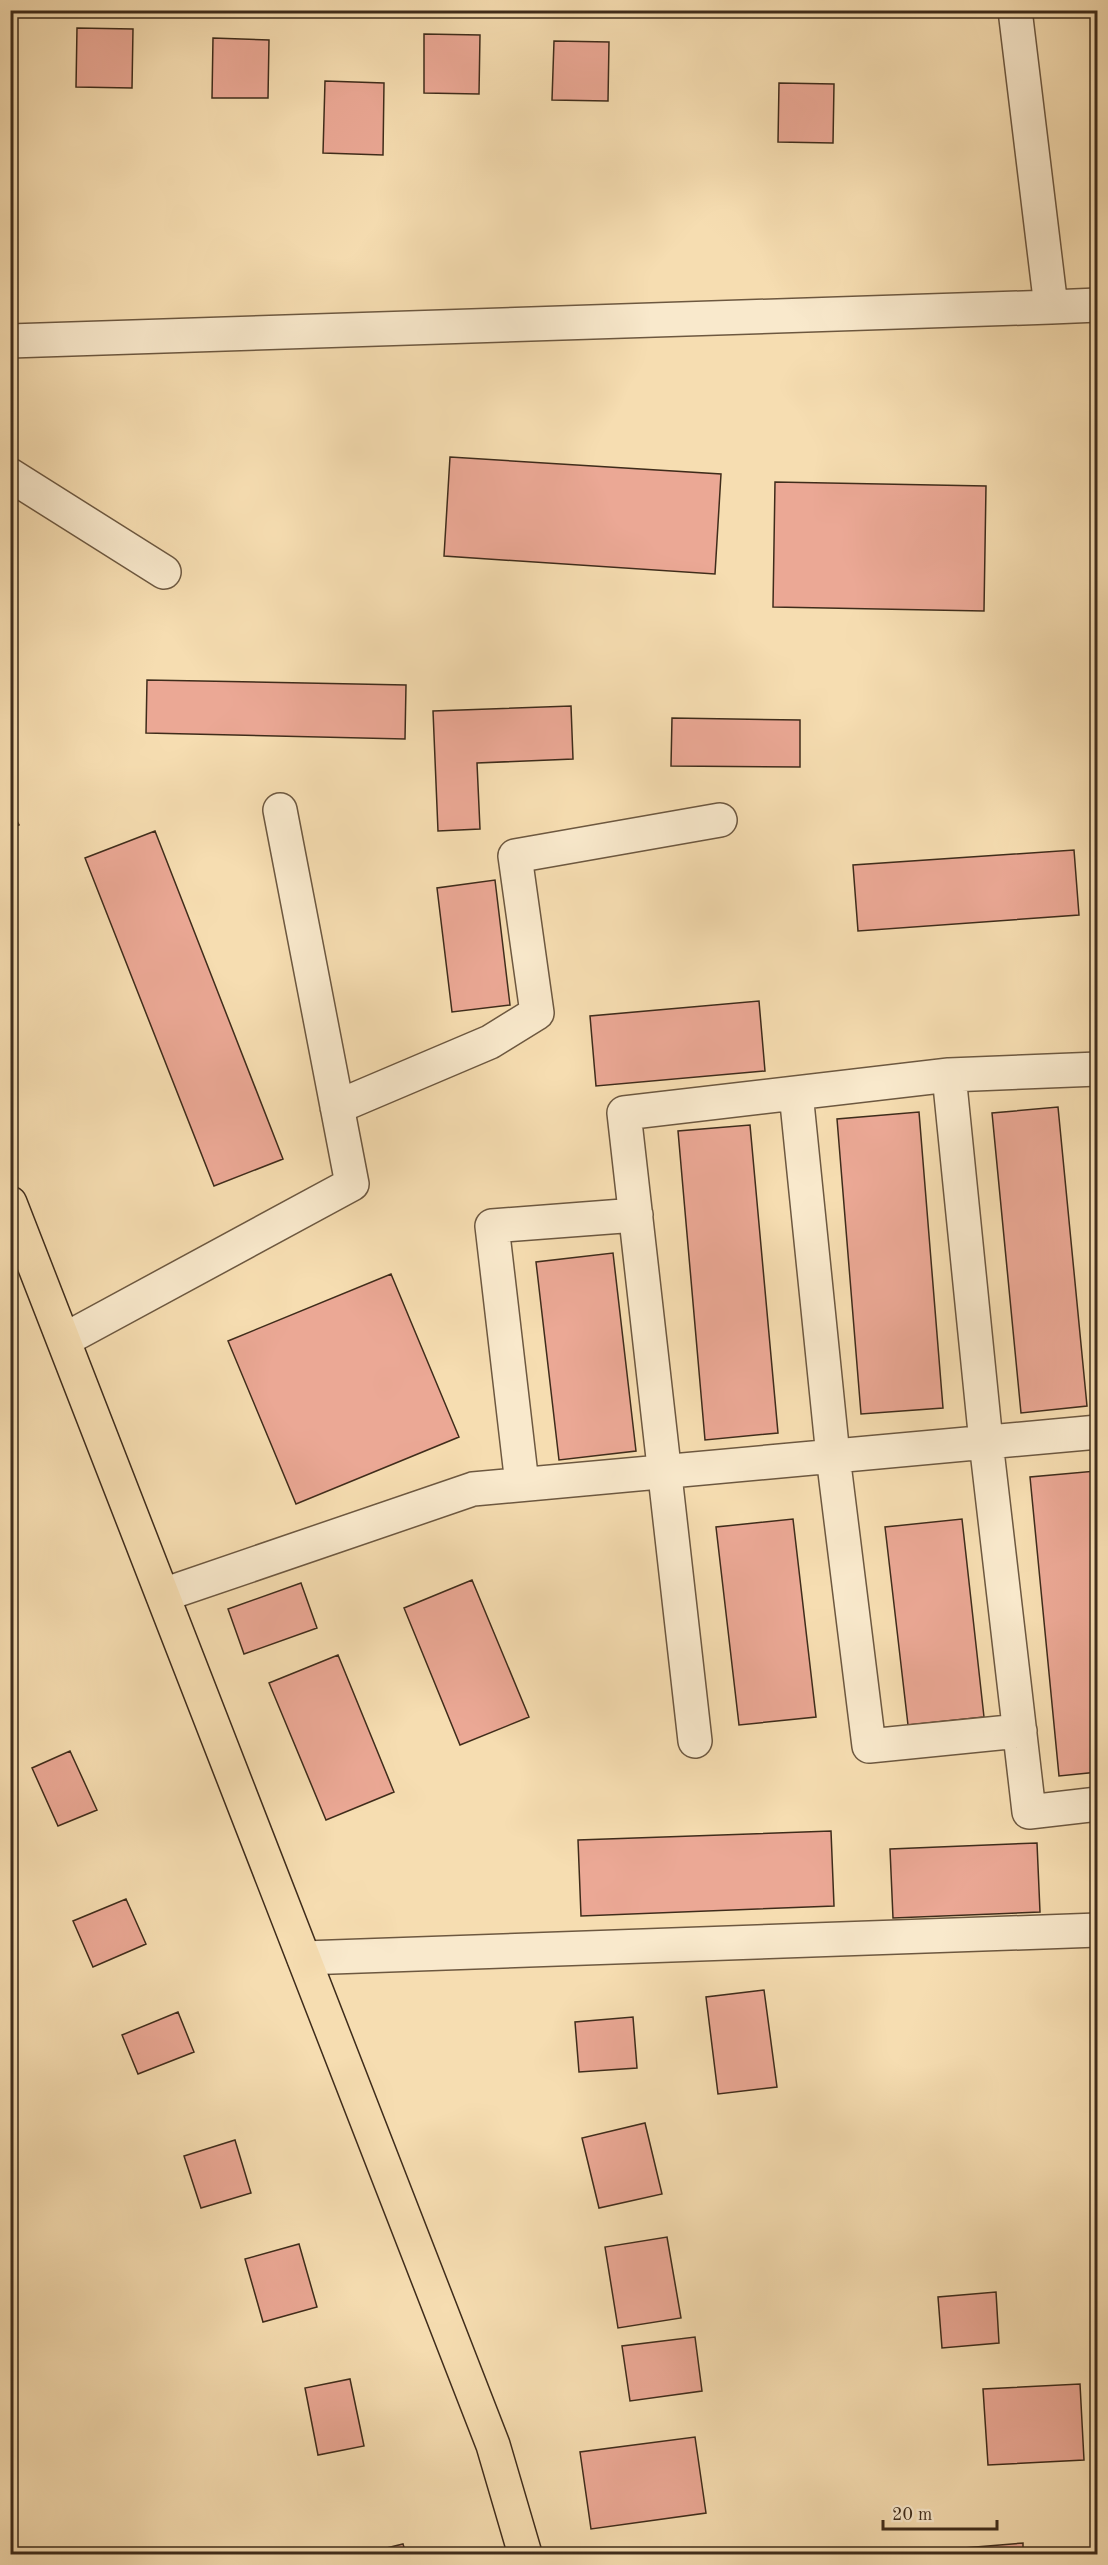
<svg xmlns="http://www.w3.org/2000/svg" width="1108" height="2565" viewBox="0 0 1108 2565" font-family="'Old Standard TT',serif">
	<rect width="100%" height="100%" fill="#f6ddb1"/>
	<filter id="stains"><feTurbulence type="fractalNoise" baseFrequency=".00333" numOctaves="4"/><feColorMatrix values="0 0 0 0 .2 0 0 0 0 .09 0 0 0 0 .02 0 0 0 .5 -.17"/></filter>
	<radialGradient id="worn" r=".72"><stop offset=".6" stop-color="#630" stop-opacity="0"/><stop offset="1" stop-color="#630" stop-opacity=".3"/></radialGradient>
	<!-- building -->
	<path fill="#eba895" stroke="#3f2c1b" stroke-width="1.5" d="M77 28 133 29 132 88 76 87Z
		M424 34 480 35 479 94 424 93Z
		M213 38 269 40 268 98H212Z
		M554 41 609 42 608 101 552 100Z
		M325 81 384 83 383 155 323 153Z
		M779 83 834 84 833 143 778 142Z
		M450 457 721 474 715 574 444 556Z
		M775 482 986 486 984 611 773 607Z
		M147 680 406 685 405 739 146 733Z
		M571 706 573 759 477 763 480 829 438 831 433 711Z
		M672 718 800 720V767L671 766Z
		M10 807 19 825 10 829Z
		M155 831 283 1159 214 1186 85 858Z
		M1074 850 1079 915 858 931 853 865Z
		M495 880 510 1005 452 1012 437 888Z
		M759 1001 765 1071 596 1086 590 1016Z
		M1058 1107 1087 1406 1021 1413 992 1113Z
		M919 1112 943 1408 861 1414 837 1119Z
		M750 1125 778 1433 705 1440 678 1131Z
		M613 1253 636 1451 559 1460 536 1262Z
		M391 1274 459 1437 296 1504 228 1341Z
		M1096 1471 1098 1772 1059 1776 1030 1477Z
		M793 1519 816 1717 739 1725 716 1527Z
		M962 1519 984 1717 908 1725 885 1527Z
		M472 1580 529 1717 460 1745 404 1608Z
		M301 1583 317 1628 244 1654 228 1609Z
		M338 1655 394 1792 326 1820 269 1683Z
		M70 1751 97 1810 58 1826 32 1768Z
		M831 1831 834 1906 581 1916 578 1840Z
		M1037 1843 1040 1912 893 1918 890 1849Z
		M126 1899 146 1944 93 1967 73 1921Z
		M764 1990 777 2087 718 2094 706 1997Z
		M178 2012 194 2052 138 2074 122 2035Z
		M633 2017 637 2068 579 2072 575 2022Z
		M645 2123 662 2194 599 2208 582 2138Z
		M235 2140 251 2193 201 2208 184 2156Z
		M667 2237 681 2318 618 2328 605 2247Z
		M299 2244 317 2307 263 2322 245 2259Z
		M996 2292 999 2343 942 2348 938 2297Z
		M695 2337 702 2391 630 2401 622 2346Z
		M350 2379 364 2446 318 2455 305 2388Z
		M1080 2384 1084 2460 988 2465 983 2389Z
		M695 2437 706 2513 591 2529 580 2452Z
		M1023 2543V2554H965L964 2548Z
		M403 2544 406 2554H362Z"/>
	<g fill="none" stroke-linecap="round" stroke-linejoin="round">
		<!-- minor casing -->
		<g stroke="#6d5840" stroke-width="36">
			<path id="minor" d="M1015 10 1051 307 1098 305
				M10 341 1051 307
				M10 475 164 572
				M1098 1069 949 1075 986 1442 1029 1812 1098 1804
				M796 1093 833 1456 869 1746 1020 1731
				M337 1107 490 1042 537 1013 515 856 720 820
				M64 1340 352 1184 280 810
				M522 1484 492 1226 636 1215
				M163 1595 473 1489 1098 1432
				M695 1741 624 1113 949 1075
				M304 1958 1098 1930"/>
		</g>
		<!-- major casing -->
		<g stroke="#3f2c1b" stroke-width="36">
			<path id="major" d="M10 1203 493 2445 525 2554"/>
		</g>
		<!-- minor -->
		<use href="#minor" stroke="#f9e9cc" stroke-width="33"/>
		<!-- major -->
		<use href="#major" stroke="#f6ddb1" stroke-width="33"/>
	</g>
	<!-- margin -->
	<rect width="1108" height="2565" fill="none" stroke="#f6ddb1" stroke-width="36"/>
	<rect x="12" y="12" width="1084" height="2541" fill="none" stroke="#3f2c1b" stroke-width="3"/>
	<rect x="18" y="18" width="1072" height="2529" fill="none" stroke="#3f2c1b" stroke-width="1.5"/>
	<!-- scale -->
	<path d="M883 2520v9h114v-9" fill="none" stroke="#3f2c1b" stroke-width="3"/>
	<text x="892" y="2520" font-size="18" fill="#3f2c1b" stroke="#f9e9cc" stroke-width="4.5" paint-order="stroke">20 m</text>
	<rect width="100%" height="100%" filter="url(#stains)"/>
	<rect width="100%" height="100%" fill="url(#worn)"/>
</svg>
